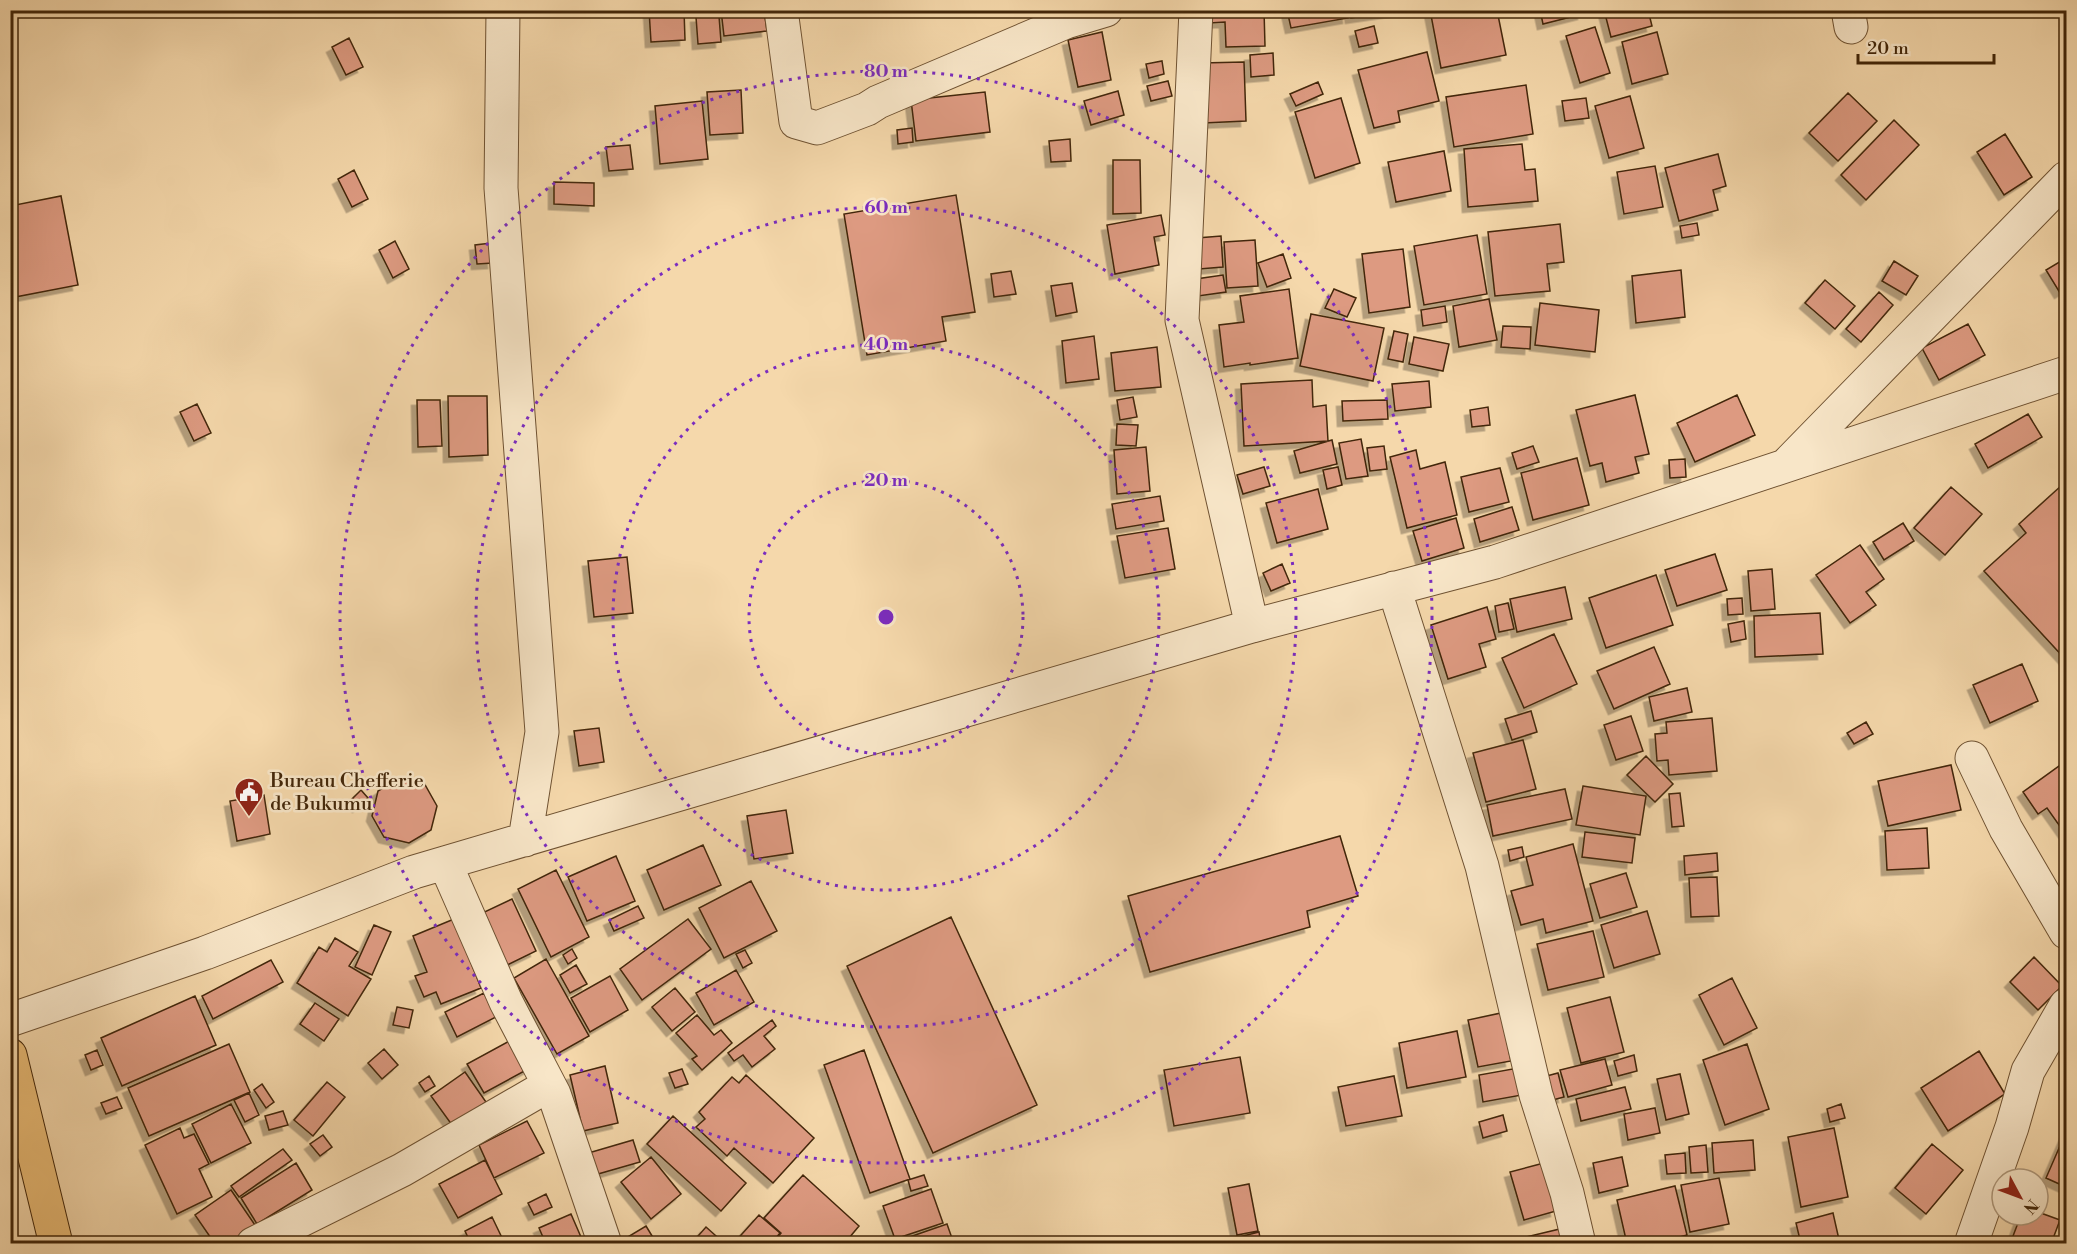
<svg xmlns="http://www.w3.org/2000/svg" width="2077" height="1254" viewBox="0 0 2077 1254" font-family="'Libre Bodoni',serif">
	<defs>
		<filter id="shadow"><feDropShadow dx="-5.5" dy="5.5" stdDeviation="0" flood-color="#0004"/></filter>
	</defs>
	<rect width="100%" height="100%" fill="#f5d8ab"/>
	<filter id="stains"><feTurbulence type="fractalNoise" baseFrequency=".00333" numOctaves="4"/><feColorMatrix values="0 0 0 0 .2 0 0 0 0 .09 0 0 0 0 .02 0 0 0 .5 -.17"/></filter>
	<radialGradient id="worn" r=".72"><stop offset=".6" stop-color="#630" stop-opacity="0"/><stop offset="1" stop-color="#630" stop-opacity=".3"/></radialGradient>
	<!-- building -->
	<path fill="#dd9a81" stroke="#422609" stroke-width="1.5" filter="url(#shadow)" d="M649 10H684L685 40 651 42Z
		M721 10H764L767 31 724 36Z
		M1209 10H1264L1265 46 1226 47 1225 22 1209 23Z
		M1287 10H1347L1348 18 1291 28Z
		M1350 10H1398V11L1351 18Z
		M1430 10H1497L1506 55 1441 68Z
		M1540 10H1582L1583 14 1543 24Z
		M1604 10H1648L1652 26 1611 37Z
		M719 16 721 42 698 44 696 17Z
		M1374 26 1378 43 1359 47 1355 31Z
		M1595 27 1610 73 1580 83 1566 36Z
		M1102 32 1111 80 1078 87 1068 40Z
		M1657 32 1668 74 1632 84 1622 42Z
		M349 38 363 67 346 75 332 47Z
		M1427 52 1439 101 1398 111 1400 122 1374 128 1358 70Z
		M1273 53 1274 75 1251 77 1250 55Z
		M1162 61 1164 74 1149 78 1146 64Z
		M1244 62 1246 121 1203 123 1201 63Z
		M1168 81 1172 96 1151 101 1147 86Z
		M1318 82 1323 94 1296 106 1290 94Z
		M1526 85 1533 134 1454 147 1446 97Z
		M741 90 743 133 710 135 707 92Z
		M1118 91 1124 115 1091 125 1084 101Z
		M985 92 990 132 916 141 911 100Z
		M1848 93 1877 121 1838 161 1809 133Z
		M1630 96 1644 148 1609 158 1595 106Z
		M1341 98 1360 163 1315 178 1295 112Z
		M1586 98 1589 118 1565 121 1562 101Z
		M702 101 708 159 660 164 655 106Z
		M1894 120 1919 145 1866 200 1841 175Z
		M912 128 913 142 898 144 897 130Z
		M2005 134 2032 177 2004 195 1977 152Z
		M1070 139 1071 161 1051 162 1049 141Z
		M1522 144 1525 170 1535 169 1538 201 1468 207 1464 149Z
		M630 145 633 169 609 171 606 147Z
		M1444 151 1451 191 1396 202 1388 162Z
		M1718 154 1726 186 1713 190 1718 210 1679 221 1665 168Z
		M1113 160H1140L1141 213 1113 214Z
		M1655 166 1663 207 1624 214 1617 172Z
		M354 170 368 199 352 207 338 179Z
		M554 182 594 183V206L554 204Z
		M956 195 975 312 942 317 946 341 867 355 844 214Z
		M61 196 78 285 10 298V206Z
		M1161 215 1165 235 1154 237 1159 265 1115 274 1107 225Z
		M1697 223 1699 235 1682 238 1680 226Z
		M1560 224 1564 262 1547 264 1550 291 1495 296 1488 232Z
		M1477 235 1487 294 1424 305 1414 246Z
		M1221 236 1223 267 1199 269 1197 238Z
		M1255 240 1258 286 1227 288 1224 242Z
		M395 241 409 269 393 278 379 250Z
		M491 243 493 263 477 264 475 245Z
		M1403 249 1410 307 1369 313 1362 254Z
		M1283 254 1291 278 1267 287 1258 263Z
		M2066 258V289L2060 293 2046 270Z
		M1894 261 1918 276 1906 295 1882 281Z
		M1681 270 1685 317 1636 323 1632 276Z
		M1011 271 1016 294 994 297 991 274Z
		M1223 275 1226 292 1198 296 1196 279Z
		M1825 280 1855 306 1835 329 1805 303Z
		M1072 283 1077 312 1056 316 1051 286Z
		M1289 289 1298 358 1250 365V363L1224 367 1219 325 1244 322 1240 296Z
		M1334 289 1356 298 1347 317 1325 308Z
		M1879 292 1893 305 1861 342 1846 329Z
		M1489 299 1497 340 1459 347 1453 306Z
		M1540 303 1599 310 1595 352 1535 345Z
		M1445 306 1447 322 1423 326 1421 310Z
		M1311 314 1384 328 1373 381 1300 366Z
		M1968 324 1985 355 1939 380 1922 348Z
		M1503 326 1531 327 1530 349 1501 347Z
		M1394 331 1408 334 1403 362 1388 359Z
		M1094 336 1099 379 1066 383 1062 341Z
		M1414 337 1449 344 1443 371 1409 364Z
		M1157 347 1161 387 1115 391 1111 353Z
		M1312 380 1313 407 1326 405 1328 441 1244 446 1241 384Z
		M1429 381 1431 407 1395 411 1392 384Z
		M1635 395 1649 454 1635 457 1639 473 1606 482 1602 463 1590 466 1576 410Z
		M1737 395 1755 435 1695 462 1677 423Z
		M448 396H487L488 455 449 457Z
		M1133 397 1137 417 1120 420 1117 400Z
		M417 400H440L442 446 418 447Z
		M1387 400 1388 419 1343 421 1342 401Z
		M197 404 211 433 194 441 180 412Z
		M1488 407 1490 425 1472 427 1470 410Z
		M2028 414 2042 437 1988 468 1975 444Z
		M1117 424 1138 425 1136 446 1116 445Z
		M1361 439 1368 476 1346 479 1339 443Z
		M1332 440 1337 464 1300 473 1294 451Z
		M1384 446 1387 469 1370 471 1367 448Z
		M1533 446 1539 462 1517 469 1512 453Z
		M1146 447 1150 491 1117 494 1114 450Z
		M1416 450 1420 469 1445 462 1457 515 1407 528 1390 457Z
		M1577 458 1589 505 1533 520 1521 473Z
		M1685 459 1686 477 1670 478 1669 460Z
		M1264 467 1270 486 1243 494 1237 475Z
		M1338 467 1342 485 1327 489 1323 470Z
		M1500 468 1509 502 1469 512 1461 477Z
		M2062 485 2066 490V660L1984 571 2026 533 2019 524Z
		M1951 487 1982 514 1945 555 1914 528Z
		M1318 489 1328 529 1277 543 1266 503Z
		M1160 496 1164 521 1116 529 1112 504Z
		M1512 507 1519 530 1480 542 1474 519Z
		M1456 518 1464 548 1422 561 1413 531Z
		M1903 523 1914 541 1884 560 1873 542Z
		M1168 528 1175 569 1125 578 1117 536Z
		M1860 545 1884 579 1866 592 1876 605 1850 623 1816 575Z
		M1715 554 1727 590 1677 606 1665 570Z
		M627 557 633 613 594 617 588 561Z
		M1282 564 1290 583 1271 591 1263 573Z
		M1772 569 1775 609 1751 611 1748 571Z
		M1656 575 1673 625 1606 648 1589 598Z
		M1565 587 1572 619 1517 632 1510 599Z
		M1742 598 1743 614 1728 615 1727 599Z
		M1508 603 1514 629 1499 632 1495 606Z
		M1487 607 1496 639 1479 644 1486 667 1448 679 1431 625Z
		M1820 613 1823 654 1755 657 1754 616Z
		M1744 621 1746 639 1731 642 1728 624Z
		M1554 634 1577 684 1524 708 1502 658Z
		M1654 647 1670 684 1614 709 1597 671Z
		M2022 664 2038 701 1990 723 1973 685Z
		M1687 688 1692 712 1654 721 1649 697Z
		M1531 711 1537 732 1512 740 1505 719Z
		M1631 716 1643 751 1616 760 1604 725Z
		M1712 718 1717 771 1669 775 1668 760 1657 761 1655 734 1667 733 1666 722Z
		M1866 722 1873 734 1854 744 1847 733Z
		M599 728 604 762 579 766 574 731Z
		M1523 740 1536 789 1486 802 1473 753Z
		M1646 756 1673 784 1655 802 1627 775Z
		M2066 761V835L2047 808 2038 814 2023 792Z
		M1951 765 1961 810 1888 826 1878 781Z
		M399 778 424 783 437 806 431 830 409 843 384 837 372 816 378 791Z
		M1583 786 1646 796 1640 835 1576 825Z
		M1565 789 1572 819 1493 836 1487 805Z
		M361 790 368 798 358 807 351 800Z
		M1680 793 1684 826 1672 827 1669 794Z
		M264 795 270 834 237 841 230 801Z
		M786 810 793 853 754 859 747 816Z
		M1927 828 1929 868 1887 870 1885 831Z
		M1585 832 1635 838 1632 863 1582 857Z
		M1340 836 1358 896 1307 911 1310 927 1150 972 1128 896Z
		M1573 844 1593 921 1546 933 1543 919 1521 925 1511 891 1533 885 1526 857Z
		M703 845 721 885 664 910 647 870Z
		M1522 847 1524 857 1510 861 1508 850Z
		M1717 853 1718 871 1685 875 1684 856Z
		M616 856 635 901 587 921 568 877Z
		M556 870 589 937 551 957 518 889Z
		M1626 873 1637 907 1600 918 1590 884Z
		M1717 877 1719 916 1691 917 1689 878Z
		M751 881 777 931 724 958 699 908Z
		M512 899 536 951 503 967 478 915Z
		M638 906 644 918 614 931 609 920Z
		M1647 911 1660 954 1614 968 1601 925Z
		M951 917 1037 1105 933 1153 847 966Z
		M454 919 481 988 441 1004 436 992 424 997 415 976 427 972 413 936Z
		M688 919 711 949 642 1000 620 969Z
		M374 925 391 932 372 975 355 967Z
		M1593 931 1604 977 1548 990 1537 944Z
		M335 938 358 952 349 966 371 979 348 1016 297 983 319 947 327 952Z
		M572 949 577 958 568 964 563 955Z
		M745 950 752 963 743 968 736 954Z
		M2034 957 2062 986 2038 1010 2010 982Z
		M546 959 589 1036 557 1054 514 978Z
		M271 960 283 982 213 1019 202 996Z
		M576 965 587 984 570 993 560 975Z
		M736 970 754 1002 714 1025 696 993Z
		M610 976 628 1010 590 1032 571 998Z
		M1732 978 1757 1028 1724 1045 1699 995Z
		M675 988 695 1012 672 1031 652 1007Z
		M484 993 496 1017 457 1037 445 1012Z
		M195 996 216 1045 122 1086 101 1038Z
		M1610 997 1624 1052 1581 1063 1567 1008Z
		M315 1003 339 1019 324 1041 300 1024Z
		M397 1007 413 1010 409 1028 393 1025Z
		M1501 1013 1511 1061 1478 1067 1468 1020Z
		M697 1015 714 1035 721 1030 732 1043 702 1070 692 1059 697 1056 676 1033Z
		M772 1020 776 1026 764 1036 775 1049 752 1067 743 1055 734 1061 728 1053Z
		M1457 1031 1466 1077 1407 1088 1399 1043Z
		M513 1039 530 1068 484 1093 467 1064Z
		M229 1044 250 1092 149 1136 128 1088Z
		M1747 1044 1769 1109 1725 1125 1703 1060Z
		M384 1049 398 1065 382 1079 368 1063Z
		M97 1050 103 1065 91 1070 85 1055Z
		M864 1050 910 1179 870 1193 824 1065Z
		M1979 1051 2005 1094 1948 1131 1921 1088Z
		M1634 1055 1637 1071 1618 1076 1614 1061Z
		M1240 1057 1250 1113 1174 1126 1164 1070Z
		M1605 1059 1612 1085 1568 1097 1560 1070Z
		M605 1066 618 1123 583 1131 570 1075Z
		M1518 1068 1522 1095 1483 1102 1479 1075Z
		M682 1069 688 1084 675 1088 669 1073Z
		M465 1072 486 1102 452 1125 431 1096Z
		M1558 1073 1564 1097 1545 1102 1539 1078Z
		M1680 1074 1689 1114 1666 1120 1657 1079Z
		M746 1075 814 1138 773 1183 734 1148 727 1156 696 1127 705 1119 699 1112 732 1077 739 1083Z
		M429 1076 435 1086 425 1092 419 1083Z
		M1394 1076 1402 1116 1346 1126 1338 1087Z
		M327 1082 345 1097 313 1136 294 1120Z
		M262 1084 274 1102 266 1108 254 1090Z
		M1625 1087 1631 1109 1581 1121 1576 1099Z
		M249 1093 259 1115 245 1122 234 1100Z
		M117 1097 122 1108 106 1114 101 1103Z
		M231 1104 251 1143 211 1163 192 1124Z
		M1841 1104 1845 1118 1830 1122 1827 1109Z
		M1655 1108 1660 1133 1628 1140 1624 1114Z
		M283 1111 288 1125 269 1130 265 1116Z
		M1503 1115 1507 1131 1483 1138 1479 1122Z
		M673 1116 746 1183 721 1211 647 1144Z
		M527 1121 544 1153 494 1178 479 1145Z
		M180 1128 184 1138 194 1134 209 1164 199 1169 212 1197 177 1214 145 1145Z
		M1834 1128 1848 1197 1801 1207 1788 1137Z
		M2066 1132V1187L2046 1178Z
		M323 1135 332 1147 320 1156 310 1144Z
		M633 1140 640 1162 591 1176 585 1154Z
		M1753 1140 1755 1170 1714 1173 1712 1143Z
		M1932 1144 1963 1170 1926 1214 1895 1188Z
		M1706 1145 1708 1172 1691 1173 1689 1147Z
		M283 1149 292 1160 239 1197 231 1186Z
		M1685 1153 1686 1173 1667 1174 1665 1155Z
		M651 1157 681 1194 651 1219 621 1182Z
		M1622 1157 1628 1186 1599 1193 1593 1163Z
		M485 1160 502 1194 458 1218 439 1184Z
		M296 1163 312 1190 257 1224 241 1198Z
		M1544 1163 1556 1211 1524 1220 1510 1172Z
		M803 1175 859 1226 844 1244H772L781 1233 764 1218Z
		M924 1175 928 1186 911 1191 908 1180Z
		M1719 1178 1729 1224 1690 1232 1681 1185Z
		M1249 1184 1258 1231 1237 1235 1228 1188Z
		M1675 1186 1687 1235 1654 1244H1627L1617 1200Z
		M931 1189 943 1223 895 1239 883 1206Z
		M231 1190 255 1225 229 1244H215L195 1215Z
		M546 1194 552 1207 534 1215 528 1203Z
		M2038 1212 2060 1220 2051 1244H2010L2021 1215H2038Z
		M1833 1213 1840 1244H1801L1796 1223Z
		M571 1214 584 1244H546L539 1228Z
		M759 1215 780 1233 771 1244H733Z
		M492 1217 505 1244H471L465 1231Z
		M947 1224 954 1244H895V1242Z
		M646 1226 657 1244H629L626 1238Z
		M706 1227 725 1244H691Z
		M1564 1228 1568 1244H1496Z
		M1259 1232 1261 1244H1240L1239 1237Z"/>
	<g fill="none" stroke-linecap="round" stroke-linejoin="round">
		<!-- minor casing -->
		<g stroke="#6f5232" stroke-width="35">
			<path id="minor" d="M503 10 501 188 542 732 525 840
				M781 10 796 122 817 128 867 109 878 102 1066 22 1106 10
				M1196 10 1182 320 1252 626
				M1848 10 1851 27
				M1788 463 2066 178
				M1394 588 1482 866 1536 1095 1567 1193 1579 1244
				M1972 758 2006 829 2066 932
				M445 863 506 1002 554 1094 605 1244
				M10 1020 205 953 414 872 1252 626 1495 562 2066 373
				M253 1244 402 1170 549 1085
				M1971 1244 2012 1127 2028 1071 2066 1005"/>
		</g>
		<!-- trunk casing -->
		<g stroke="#422609" stroke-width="35">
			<path id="trunk" d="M10 1055 56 1244"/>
		</g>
		<!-- minor -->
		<use href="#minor" stroke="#f8e6c8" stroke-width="33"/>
		<!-- trunk -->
		<use href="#trunk" stroke="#eabc76" stroke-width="33"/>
	</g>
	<!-- distance rings -->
	<g fill="none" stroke="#7b2cbf" stroke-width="3" stroke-dasharray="3 6">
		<circle cx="886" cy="617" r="137"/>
		<circle cx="886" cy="617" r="273"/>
		<circle cx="886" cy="617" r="410"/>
		<circle cx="886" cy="617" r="546"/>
	</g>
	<!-- icons -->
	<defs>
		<g id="civic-pin" transform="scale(1.5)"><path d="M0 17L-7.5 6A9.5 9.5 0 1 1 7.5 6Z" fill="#8f2418" stroke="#f8e6c8"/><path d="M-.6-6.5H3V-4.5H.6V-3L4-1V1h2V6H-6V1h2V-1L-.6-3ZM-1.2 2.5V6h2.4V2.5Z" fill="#fff"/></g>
	</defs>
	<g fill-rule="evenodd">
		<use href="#civic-pin" x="249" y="792"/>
	</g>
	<g text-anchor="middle" stroke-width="5" stroke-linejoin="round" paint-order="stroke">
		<!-- poi labels -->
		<g font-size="20" fill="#422609" stroke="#f8e6c8" text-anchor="start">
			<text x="270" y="787">Bureau Chefferie<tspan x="270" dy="23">de Bukumu</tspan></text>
		</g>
	</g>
	<circle cx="886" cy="617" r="9" fill="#7b2cbf" stroke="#f8e6c8" stroke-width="3"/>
	<g font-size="18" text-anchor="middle" font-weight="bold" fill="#7b2cbf" stroke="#f8e6c8" stroke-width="5" stroke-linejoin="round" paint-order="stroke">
		<text x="886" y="77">80 m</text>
		<text x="886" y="213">60 m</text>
		<text x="886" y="350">40 m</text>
		<text x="886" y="486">20 m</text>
	</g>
	<!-- margin -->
	<rect width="2077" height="1254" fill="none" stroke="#f5d8ab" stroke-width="36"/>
	<rect x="12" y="12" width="2053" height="1230" fill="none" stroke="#422609" stroke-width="3"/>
	<rect x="18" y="18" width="2041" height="1218" fill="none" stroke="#422609" stroke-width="1.5"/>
	<!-- north arrow -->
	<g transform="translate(2020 1197) rotate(131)"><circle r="28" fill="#f8e6c8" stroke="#af997c" stroke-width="1.5"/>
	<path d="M0-4.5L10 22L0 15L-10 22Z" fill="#8f2418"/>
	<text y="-9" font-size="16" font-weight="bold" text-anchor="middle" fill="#422609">N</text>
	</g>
	<!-- scale -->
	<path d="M1858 54v9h136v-9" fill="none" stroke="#422609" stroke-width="3"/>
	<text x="1867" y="54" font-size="18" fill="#422609" stroke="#f8e6c8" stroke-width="4.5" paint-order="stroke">20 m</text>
	<rect width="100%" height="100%" filter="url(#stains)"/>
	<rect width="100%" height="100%" fill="url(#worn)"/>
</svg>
